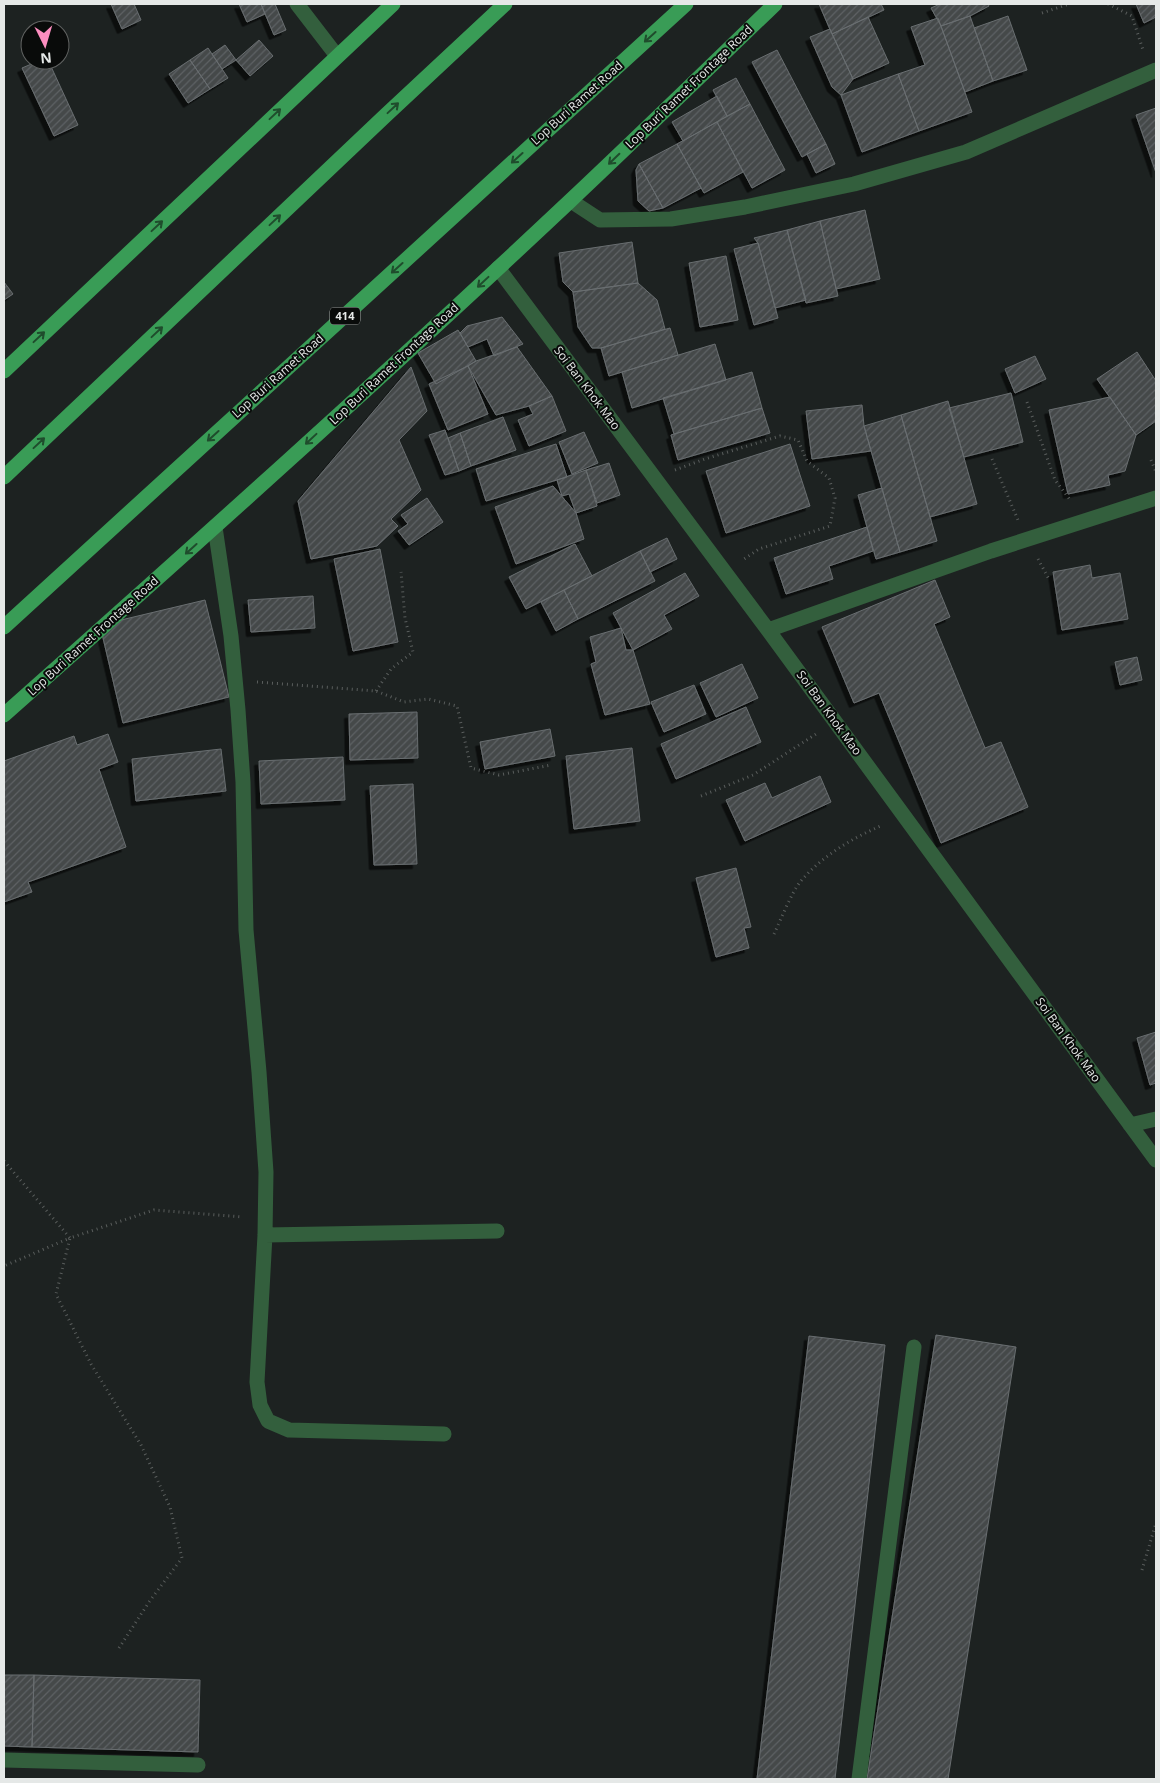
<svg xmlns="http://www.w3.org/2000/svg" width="1160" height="1783" viewBox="0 0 1160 1783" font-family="'Open Sans',sans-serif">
	<defs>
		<pattern id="building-hatch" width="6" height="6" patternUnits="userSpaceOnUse" patternTransform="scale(1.25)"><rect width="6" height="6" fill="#44484a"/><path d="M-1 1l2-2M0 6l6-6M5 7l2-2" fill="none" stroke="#5f6264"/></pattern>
		<filter id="shadow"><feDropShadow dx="-4.5" dy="4.5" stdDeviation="0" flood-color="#0009"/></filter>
	</defs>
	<rect width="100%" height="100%" fill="#1d2221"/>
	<!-- building -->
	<path fill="url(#building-hatch)" stroke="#696e70" filter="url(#shadow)" d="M111 4H134L141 20 122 29Z
		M239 4H261L265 14 247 22Z
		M261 4H275L286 30 274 35Z
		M819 4H881L884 10 832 34Z
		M940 4H988L989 6 970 16 941 26 931 8Z
		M1136 4H1156V17L1144 23Z
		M970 16 993 81 965 92 941 26Z
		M1008 16 1027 70 993 81 974 28Z
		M868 17 889 63 853 79 832 34Z
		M938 18 972 112 919 131 898 74 925 65 911 27Z
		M830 29 853 79 841 95 832 87 810 37Z
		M259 40 273 56 250 76 236 60Z
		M225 45 236 60 222 69 212 54Z
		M208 48 228 78 210 89 190 60Z
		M777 50 826 144 802 157 752 62Z
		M41 60H48L78 125 54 136 22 68Z
		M190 60 210 89 188 103 169 74Z
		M898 74 919 131 862 152 841 95Z
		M736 78 750 104 727 116 713 90Z
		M717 96 727 116 683 141 672 122Z
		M750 104 785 170 752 188 717 122Z
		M1156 108V173L1136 115Z
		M717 122 743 172 704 193 677 144Z
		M677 144 701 188 663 208 639 164Z
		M826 144 835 164 816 173 807 154Z
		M639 164 663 208 649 211 638 201 636 170Z
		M865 210 880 279 836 289 820 221Z
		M820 221 838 296 806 303 787 230Z
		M787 230 806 300 775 308 758 243 754 238Z
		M632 242 638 283 573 292 563 282 559 253Z
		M758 243 778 318 754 325 734 249Z
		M726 256 738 320 700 327 689 263Z
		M4 282 13 294 4 300Z
		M638 283 657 300 665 329 601 348H592L578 327 573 292Z
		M502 317 523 344 494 356 487 339 468 347 460 333 467 326Z
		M670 328 678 355 609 376 601 348Z
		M458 330 476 361 436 384 418 353Z
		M715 344 726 380 632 408 622 372Z
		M517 347 552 396 529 406 496 415 468 366 476 361Z
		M1137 352 1156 381V421L1136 435 1097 379Z
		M1035 356 1046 379 1015 393 1005 369Z
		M468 366 488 414 448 430 429 384Z
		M411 367 427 411 399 440 421 490 391 519 398 526 377 546 311 559 298 501Z
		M752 372 762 408 674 434 663 398Z
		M1011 393 1023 442 964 457 949 408Z
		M552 396 566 431 529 446 518 420 533 414 529 406Z
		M1110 397 1136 435 1125 471 1108 475 1110 485 1068 494 1049 410Z
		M948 401 977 504 930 517 901 415Z
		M862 405 864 426 871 451 812 459 806 411Z
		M762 408 770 433 678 460 671 435Z
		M901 415 937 541 900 552 864 426Z
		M503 417 516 450 471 466 460 433Z
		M445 430 459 471 445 475 429 435Z
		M584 432 598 463 572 474 559 442Z
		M460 433 471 466 459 471 448 438Z
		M556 444 567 477 486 501 476 469Z
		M790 444 810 506 726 533 706 471Z
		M609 463 620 495 597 503 586 470Z
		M586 470 597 506 576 513 569 494 562 496 557 480Z
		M553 486 576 513 584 539 516 564 495 507Z
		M882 488 900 552 876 559 858 495Z
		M427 498 443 522 409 545 398 531 408 524 401 515Z
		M867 527 873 551 829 566 833 579 786 594 774 558Z
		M667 538 677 559 650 572 640 551Z
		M575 544 592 576 526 609 509 577Z
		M380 549 398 642 353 651 334 559Z
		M640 551 655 581 578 619 564 590Z
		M1090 565 1092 578 1120 573 1128 619 1062 630 1053 572Z
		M685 573 699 596 664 615 672 629 633 650 613 613Z
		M935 580 950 617 934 624 985 748 1001 742 1028 807 941 843 879 693 854 703 822 627Z
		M564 590 578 619 556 631 541 602Z
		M313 596 315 628 251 632 248 600Z
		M205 600 229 697 123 723 100 625Z
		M621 628 626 650H633L650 704 605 715 591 664 596 662 590 637Z
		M1137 657 1142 680 1120 685 1115 662Z
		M742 664 758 698 716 717 700 683Z
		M694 685 706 714 664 732 651 702Z
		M746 707 761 742 676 779 661 744Z
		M417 712 418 758 350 760 349 714Z
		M550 729 555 756 485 769 480 742Z
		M108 734 118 762 99 769 126 847 28 882 32 892 4 902V761L74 736 77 745Z
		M632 748 640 821 574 829 566 756Z
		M221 749 226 791 136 801 132 759Z
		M343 757 345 800 261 804 259 761Z
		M820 776 831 802 745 841 726 800 765 783 772 798Z
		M413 784 417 864 374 865 370 786Z
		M736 868 751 927 744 928 749 948 716 957 696 878Z
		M1156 1032V1083L1150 1085 1137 1038Z
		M936 1335 1016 1347 948 1779H867Z
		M809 1336 885 1345 835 1779H757Z
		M4 1675H34L32 1747 4 1746Z
		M34 1675 200 1680 198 1752 32 1747Z"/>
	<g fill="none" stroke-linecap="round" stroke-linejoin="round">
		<!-- path -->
		<path stroke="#5a5e5d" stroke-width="3" stroke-dasharray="1 4" stroke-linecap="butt" d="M1108 4 1132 16 1143 50
			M1042 13 1069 4
			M1027 402 1055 480 1071 501
			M992 459 1018 520
			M1151 460 1156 472
			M675 470 705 459 780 436 798 440 807 461 829 478 835 498 830 526 759 549 744 559
			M1038 559 1050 581
			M257 682 376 691 404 702 428 699 457 706 471 768 499 775 551 765
			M376 691 391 669 413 652 405 618 401 572
			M701 796 753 775 816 734
			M774 934C781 919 791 894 800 882 822 856 852 838 883 825
			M4 1161 70 1238 4 1266
			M1142 1570 1156 1523
			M119 1648 149 1602 182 1558 170 1507 141 1445 91 1364 56 1294 70 1238 154 1210 243 1217"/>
		<!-- minor -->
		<path stroke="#335f3d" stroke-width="15" d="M297 4 337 56
			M571 201 600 220 671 219 745 207 854 184 966 152 1156 70
			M498 268 768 630 1156 1160
			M215 527 231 636 238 710 243 782 246 930 259 1072 266 1172 265 1235 257 1382 260 1405 268 1421 289 1430 444 1434
			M768 630 991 551 1156 498
			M1130 1125 1156 1119
			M265 1235 497 1231
			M4 1760 198 1765
			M859 1779 914 1347"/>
		<!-- major -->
		<path stroke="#399c56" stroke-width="15" d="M4 371 393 4
			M4 477 386 115 505 4
			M4 627 686 4
			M4 715C194 546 384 376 570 201 639 136 707 70 775 4"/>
	</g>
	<!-- one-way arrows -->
	<defs><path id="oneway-shaft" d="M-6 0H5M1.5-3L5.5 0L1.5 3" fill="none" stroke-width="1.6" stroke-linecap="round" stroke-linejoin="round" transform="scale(1.25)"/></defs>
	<g stroke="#1f4c2c">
		<use href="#oneway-shaft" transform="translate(650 37) rotate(138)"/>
		<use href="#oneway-shaft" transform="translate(393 108) rotate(-43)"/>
		<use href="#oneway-shaft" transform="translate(275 114) rotate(-43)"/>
		<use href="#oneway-shaft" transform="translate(517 158) rotate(138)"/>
		<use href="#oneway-shaft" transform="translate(614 159) rotate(136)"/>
		<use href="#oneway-shaft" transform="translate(275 220) rotate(-43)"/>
		<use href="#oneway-shaft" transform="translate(157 226) rotate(-43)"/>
		<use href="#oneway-shaft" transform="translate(397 268) rotate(138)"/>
		<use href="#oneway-shaft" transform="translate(483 282) rotate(137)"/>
		<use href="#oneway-shaft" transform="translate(157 332) rotate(-43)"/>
		<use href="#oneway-shaft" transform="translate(39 337) rotate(-43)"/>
		<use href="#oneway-shaft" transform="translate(213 436) rotate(138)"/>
		<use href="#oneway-shaft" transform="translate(311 439) rotate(137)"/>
		<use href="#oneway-shaft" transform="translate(39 443) rotate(-43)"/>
		<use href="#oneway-shaft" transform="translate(191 549) rotate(138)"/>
	</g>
	<g text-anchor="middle" stroke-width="4" stroke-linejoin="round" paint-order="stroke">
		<!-- shield labels -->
		<rect fill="#090b0a" stroke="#a3a6a5" stroke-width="1" x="330" y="307.5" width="30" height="17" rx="4"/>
		<g font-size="11" font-weight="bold" fill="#e5e8e7">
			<text x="345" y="320">414</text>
		</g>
		<!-- street labels -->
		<g font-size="12" fill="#e5e8e7" stroke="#090b0a">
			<text transform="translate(689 87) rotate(-44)" y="4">Lop Buri Ramet Frontage Road</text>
			<text transform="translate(577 103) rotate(-42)" y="4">Lop Buri Ramet Road</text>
			<text transform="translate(394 364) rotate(-43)" y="4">Lop Buri Ramet Frontage Road</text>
			<text transform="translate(278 376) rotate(-42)" y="4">Lop Buri Ramet Road</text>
			<text transform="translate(587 388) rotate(53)" y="4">Soi Ban Khok Mao</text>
			<text transform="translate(93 636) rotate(-42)" y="4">Lop Buri Ramet Frontage Road</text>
			<text transform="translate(829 713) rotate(54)" y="4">Soi Ban Khok Mao</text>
			<text transform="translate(1068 1040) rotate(54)" y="4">Soi Ban Khok Mao</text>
		</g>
	</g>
	<!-- border -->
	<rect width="1160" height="1783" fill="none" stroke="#e5e8e7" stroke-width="10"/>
	<!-- north arrow -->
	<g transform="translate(45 45) rotate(175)"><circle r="24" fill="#090b0a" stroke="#616362"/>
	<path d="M0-4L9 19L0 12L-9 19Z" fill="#fd8ec0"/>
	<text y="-8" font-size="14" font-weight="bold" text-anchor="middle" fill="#e5e8e7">N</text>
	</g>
</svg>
